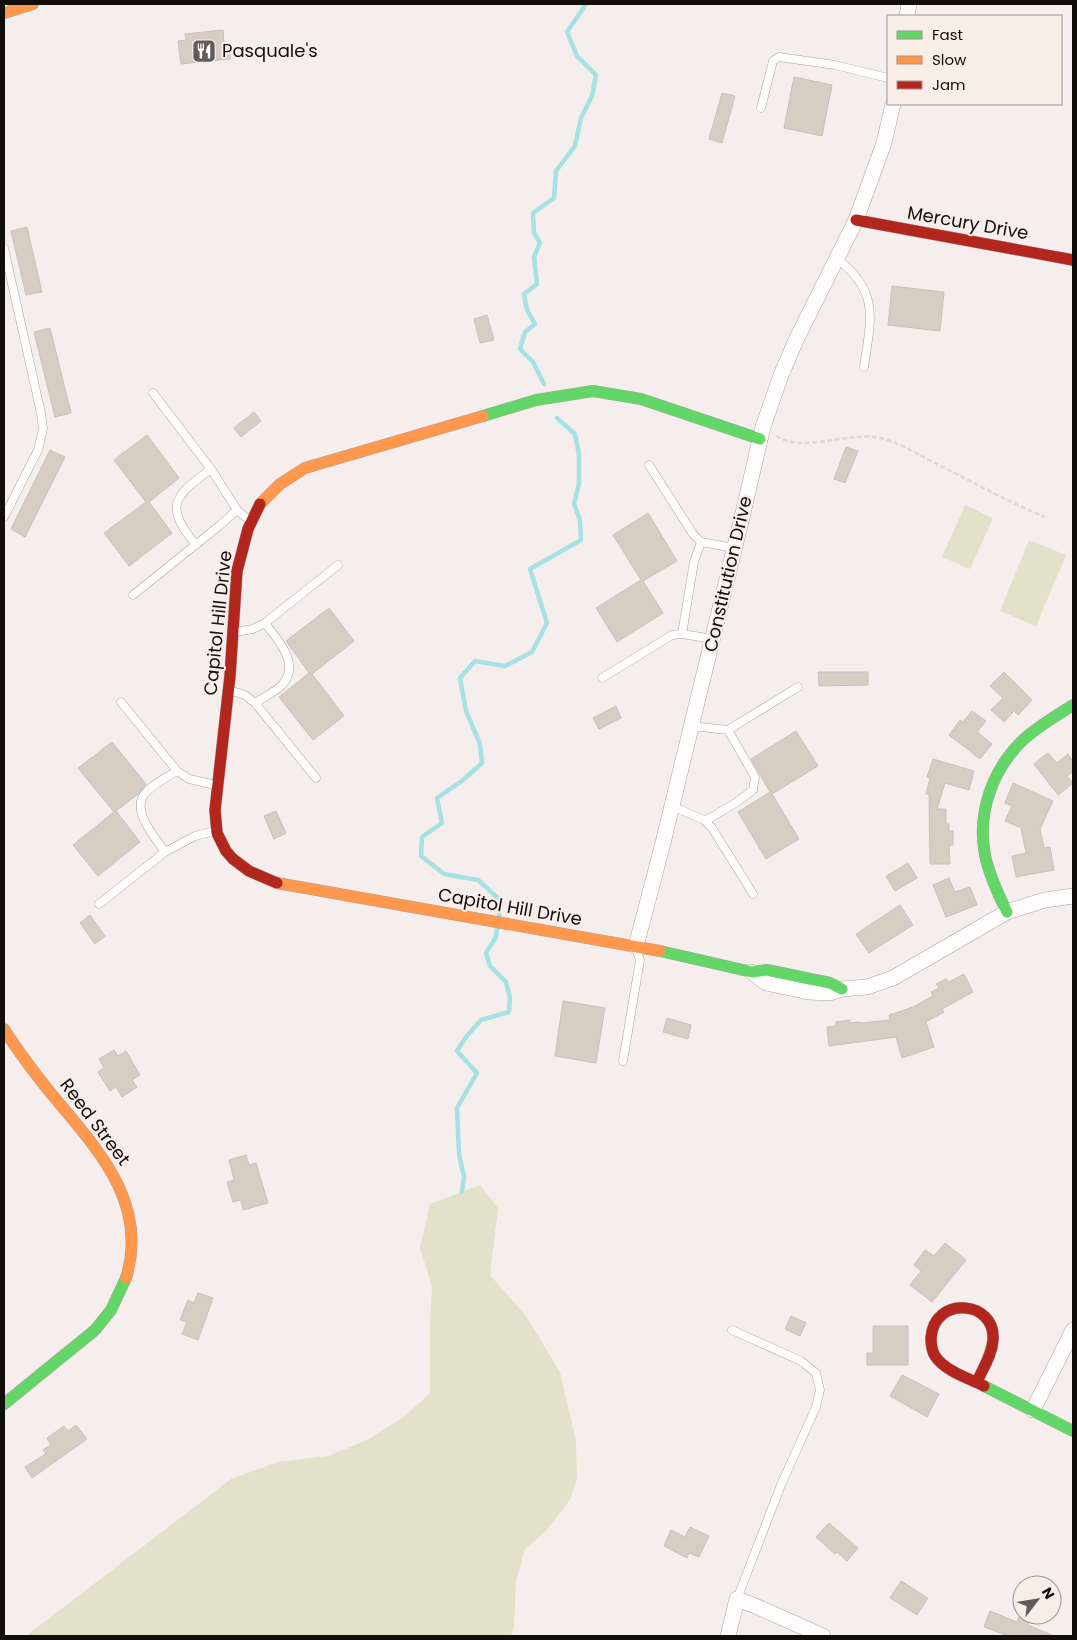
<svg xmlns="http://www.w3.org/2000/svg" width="1077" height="1640" viewBox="0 0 1077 1640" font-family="Poppins,sans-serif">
	<rect width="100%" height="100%" fill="#f5eeec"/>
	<!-- green -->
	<path fill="#e2e1ca" d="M965 505 993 518 970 569 942 557Z
		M1029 540 1066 555 1036 626 1000 611Z
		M480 1185 498 1208 490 1275 526 1316 560 1372 576 1441 577 1479 570 1500 544 1533 525 1549 516 1581 514 1627 511 1636H26L231 1479 278 1462 328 1456 367 1440 404 1417 430 1393V1326L432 1286 420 1248 430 1204Z"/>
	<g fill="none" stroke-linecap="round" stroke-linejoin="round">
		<!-- stream -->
		<path stroke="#a6e1e4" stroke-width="4.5" d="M544 384 533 362 520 349 525 332 535 324 527 310 524 294 537 284 534 257 540 243 534 233 533 213 554 198 556 171 575 146 581 118 592 96 596 75 577 56 567 32 586 4
			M499 918 500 900 478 880 444 874 421 856 422 837 442 823 437 798 462 781 482 763 480 744 466 711 460 678 475 661 505 666 532 652 547 623 530 569 581 540 580 520 574 504 579 483V455L575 434 557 418
			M462 1192 464 1177 459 1154 457 1108 477 1073 457 1051 466 1037 481 1020 509 1012 510 998 506 982 490 966 486 953 496 937 497 928"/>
	</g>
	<!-- building -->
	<path fill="#d7cdc2" stroke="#c6c1bf" d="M223 30 224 43H229L230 59 181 64 178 41 186 40 185 34Z
		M794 77 832 85 822 136 784 128Z
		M722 93 735 96 722 143 709 139Z
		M27 227 42 292 26 295 11 231Z
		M892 286 944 292 940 331 888 325Z
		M487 315 494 340 480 343 474 319Z
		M50 328 71 413 55 417 34 332Z
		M254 412 261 421 241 437 234 428Z
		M147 435 179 478 149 502 172 533 129 566 104 533 146 502 114 460Z
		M846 447 858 451 845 483 834 479Z
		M50 450 65 457 25 537 11 529Z
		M648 513 677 561 643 581 663 613 617 642 596 608 641 580 613 535Z
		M329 608 354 641 312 674 344 716 313 740 279 697 309 673 286 641Z
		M818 672H868V685L819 686Z
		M1004 672 1032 700 1018 715 1014 711 1004 722 991 710 1003 698 990 686Z
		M616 706 621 718 599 729 593 718Z
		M972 711 986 721 977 732 992 744 980 759 949 735 960 720 963 722Z
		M796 731 818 766 772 794 799 839 766 859 738 812 770 792 751 759Z
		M112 742 146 784 138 794 116 811 140 842 98 876 73 845 114 812 78 768Z
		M1048 753 1057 763 1068 754 1073 761V771L1067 776 1073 783 1058 795 1034 764Z
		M933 759 974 771 969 790 945 783 937 809H946V824H949V831H953V845H949L950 864H930L929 794H926L930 778 927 777Z
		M1013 783 1053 801 1040 829 1044 848 1050 847 1054 870 1016 877 1012 856 1026 853 1021 828 1005 821 1012 806 1005 803Z
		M276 811 286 833 274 839 264 816Z
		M908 863 917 878 895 891 886 876Z
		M949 878 955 892 970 887 977 905 946 917 933 885Z
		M900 905 913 925 869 953 856 934Z
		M90 915 105 936 95 944 80 923Z
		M964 974 973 992 942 1009 944 1012 926 1022 934 1047 902 1058 896 1037 829 1046 827 1027 836 1026V1022L850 1020V1023L860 1022 861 1023 890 1020 889 1015 913 1007 933 996 931 992 939 988 936 984 946 979 949 982Z
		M563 1001 605 1008 596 1063 555 1056Z
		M667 1018 691 1025 688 1039 663 1032Z
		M114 1050 118 1056 126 1051 140 1075 132 1080 137 1087 122 1097 116 1087 110 1091 98 1072 104 1068 99 1059Z
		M246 1155 249 1165 256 1163 268 1203 243 1210 241 1200 233 1202 227 1182 234 1180 229 1160Z
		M945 1243 966 1260 932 1302 910 1285 921 1271 914 1265 925 1250 934 1256Z
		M198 1293 213 1298 198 1340 182 1334 187 1322 180 1320 188 1300 194 1303Z
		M791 1316 806 1323 800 1336 785 1329Z
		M873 1326H908V1365H867V1353H873Z
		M902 1375 939 1394 927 1417 890 1396Z
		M76 1425 87 1439 32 1478 25 1467 46 1454 43 1450 51 1445 47 1438 64 1426 68 1431Z
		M829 1523 858 1548 847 1561 837 1552 835 1554 816 1537Z
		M690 1527 709 1536 699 1557 689 1553 687 1558 664 1546 671 1530 685 1537Z
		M901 1581 928 1598 917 1615 890 1598Z
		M990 1611 1017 1622 1020 1614 1030 1618 1028 1625 1054 1636H1008L984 1627Z"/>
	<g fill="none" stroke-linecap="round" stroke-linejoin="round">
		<!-- lane casing -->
		<g stroke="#a9a4a2" stroke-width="9">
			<path id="lane" d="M761 108 773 61 779 57 835 65 888 78
				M4 248 41 413 43 429 38 450 4 517
				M837 259C880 291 871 319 864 367
				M153 393 211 469 237 510 249 520
				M649 465 693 534 701 542 734 548
				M196 545C164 506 173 497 211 469
				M133 595 219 526 237 510
				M235 632 253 629 265 623 338 565
				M682 634 694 562 701 542
				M602 678 672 635 682 634 713 639
				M229 690 245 695 255 703C264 697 275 692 282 685 301 664 278 640 265 623
				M121 702 177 771 189 779 216 785
				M255 703 316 778
				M691 726 728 730 755 777 753 790 737 802 705 821
				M728 730 798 687
				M672 806 704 820 712 828 753 894
				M165 852C156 839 135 815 142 798 146 788 167 777 177 771
				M99 904 165 852 195 836 215 831
				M623 1061 640 960 636 948
				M732 1330 801 1361 816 1373 820 1390 816 1407 781 1485 737 1599"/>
		</g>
		<!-- street casing -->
		<g stroke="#a9a4a2" stroke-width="16">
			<path id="street" d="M907 16 909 4
				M636 946 662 847 743 513 763 427 781 375 797 338 856 220 884 143 893 104
				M752 972 766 983 809 992 830 993 842 989 867 987 893 978 1007 912 1045 900 1073 896
				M1033 1410 1073 1330
				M728 1636 737 1599 753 1605 823 1636"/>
		</g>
		<!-- fast casing -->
		<g stroke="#a9a4a2" stroke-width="12">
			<path id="fast" d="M483 416 536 400 593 391 641 399 760 439
				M1007 912C998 894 989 875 985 855 977 813 992 770 1023 740 1038 726 1056 716 1073 705
				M660 951 752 972 767 970 830 983 842 989
				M984 1386 1073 1431
				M4 1404 95 1330 111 1310 126 1278"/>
		</g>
		<!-- slow casing -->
		<g stroke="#a9a4a2" stroke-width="12">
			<path id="slow" d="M4 13 33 4
				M260 504 280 484 305 468 483 416
				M277 883 660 951
				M4 1029C19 1053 36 1075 54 1097 98 1150 149 1203 126 1278"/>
		</g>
		<!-- jam casing -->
		<g stroke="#a9a4a2" stroke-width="12">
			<path id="jam" d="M856 220 1073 260
				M260 504 248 529 237 571 230 676 215 810 217 833 226 851 233 859 249 871 277 883
				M977 1382C983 1368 992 1355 993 1340 996 1300 934 1295 931 1338 931 1343 932 1351 935 1356 945 1371 968 1378 984 1386"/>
		</g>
		<!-- path -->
		<path stroke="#dbd9d8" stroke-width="2.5" stroke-dasharray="5 2.5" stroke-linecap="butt" d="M776 436C803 453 845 433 875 437 895 440 914 452 931 461 969 480 1006 501 1045 517"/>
		<!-- lane -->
		<use href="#lane" stroke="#fefcfc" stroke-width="8"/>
		<!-- street -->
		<use href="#street" stroke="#fefcfc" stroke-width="15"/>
		<!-- fast -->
		<use href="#fast" stroke="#63d668" stroke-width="11"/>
		<!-- slow -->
		<use href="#slow" stroke="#ff974d" stroke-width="11"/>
		<!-- jam -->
		<use href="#jam" stroke="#b3261e" stroke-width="11"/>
	</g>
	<!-- icons -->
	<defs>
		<g id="restaurant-square" transform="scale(1.25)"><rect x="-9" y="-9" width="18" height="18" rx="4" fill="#615c5a" stroke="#f9ede8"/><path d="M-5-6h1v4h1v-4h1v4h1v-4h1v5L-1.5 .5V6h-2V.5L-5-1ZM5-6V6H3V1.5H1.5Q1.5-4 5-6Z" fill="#fff"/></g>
	</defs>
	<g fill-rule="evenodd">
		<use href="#restaurant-square" x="204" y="51"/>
	</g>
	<g text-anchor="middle" stroke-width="4" stroke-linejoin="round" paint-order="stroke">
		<!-- poi labels -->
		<g font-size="18" fill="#120e0c" stroke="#f9ede8" text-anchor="start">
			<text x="222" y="57">Pasquale's</text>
		</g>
		<!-- street labels -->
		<g font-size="18" fill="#120e0c" stroke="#f9ede8">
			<text transform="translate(968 223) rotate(10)" y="6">Mercury Drive</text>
			<text transform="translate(728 574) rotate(-77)" y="6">Constitution Drive</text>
			<text transform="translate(218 623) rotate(-84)" y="6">Capitol Hill Drive</text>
			<text transform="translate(510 907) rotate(10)" y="6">Capitol Hill Drive</text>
			<text transform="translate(95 1122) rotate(53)" y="6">Reed Street</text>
		</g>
	</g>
	<!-- border -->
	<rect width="1077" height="1640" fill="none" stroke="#120e0c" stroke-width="10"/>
	<!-- legend -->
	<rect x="887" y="15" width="175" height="90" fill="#f9ede8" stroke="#9d9490"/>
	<rect x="897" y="31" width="25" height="8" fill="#63d668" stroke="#9d9490"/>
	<text x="932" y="40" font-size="15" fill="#120e0c">Fast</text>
	<rect x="897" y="56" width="25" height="8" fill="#ff974d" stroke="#9d9490"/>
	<text x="932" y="65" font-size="15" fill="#120e0c">Slow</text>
	<rect x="897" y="81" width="25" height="8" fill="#b3261e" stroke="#9d9490"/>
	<text x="932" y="90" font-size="15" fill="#120e0c">Jam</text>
	<!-- north arrow -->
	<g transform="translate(1037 1600) rotate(59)"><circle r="24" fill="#f9ede8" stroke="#9d9490"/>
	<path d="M0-4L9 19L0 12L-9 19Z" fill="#615c5a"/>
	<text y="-8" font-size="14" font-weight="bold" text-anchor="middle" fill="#120e0c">N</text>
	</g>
</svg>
